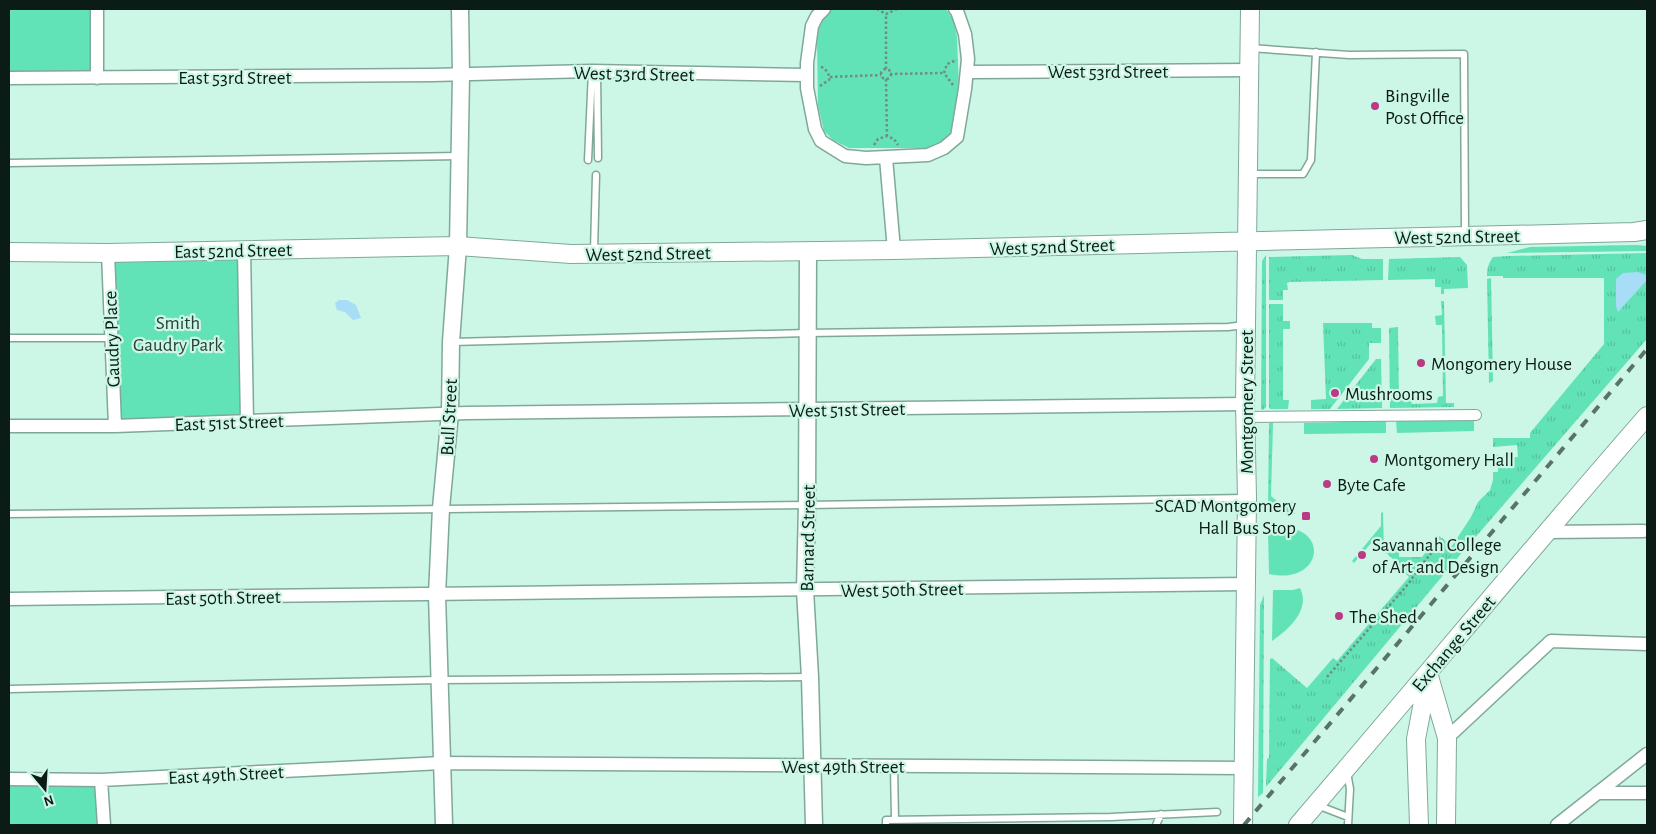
<svg xmlns="http://www.w3.org/2000/svg" width="1656" height="834" viewBox="0 0 1656 834" font-family="'Alegreya Sans',sans-serif">
	<defs>
		<pattern id="grass-tufts" width="24" height="20" patternUnits="userSpaceOnUse" patternTransform="scale(1.25)"><rect width="24" height="20" fill="#62e3b7"/><path d="M3 7l-1-3M5 7V3M7 7l1-3M15 17l-1-3M17 17v-4M19 17l1-3" fill="none" stroke="#54c29c"/></pattern>
	</defs>
	<rect width="100%" height="100%" fill="#ccf6e5"/>
	<!-- grass -->
	<path fill="url(#grass-tufts)" d="M1635 245 1647 246V251L1507 253 1530 247Z
		M1647 253V339L1460 555 1266 787 1267 759 1269 758 1270 659 1272 658 1307 688 1333 658 1337 661 1409 577 1406 574 1407 572 1384 551H1399V557H1422L1439 536 1452 546 1471 517 1478 502 1490 490 1493 480V472H1498V465H1493V454L1499 455 1500 457H1518L1517 445 1493 447V438H1530V433L1604 344V278H1503V276H1487C1487 269 1488 264 1493 257L1508 256Z
		M1266 255V407L1263 410 1261 409 1262 261Z
		M1352 255 1362 259H1383V280L1290 282 1287 283 1288 290H1283V300H1269V257Z
		M1460 257 1467 265 1468 288 1444 289V294H1441V287H1435V279L1388 280 1389 259Z
		M1491 278 1493 381 1489 383 1487 279Z
		M1441 301H1444L1446 403H1454V407L1390 408 1389 328 1398 327 1399 398H1411L1412 404 1437 403 1438 397 1443 396 1442 325H1436L1435 316 1442 315Z
		M1269 304H1283V321H1290V329H1283V400H1289L1288 409H1270L1269 407Z
		M1323 323H1372V328H1381V343H1369V359L1330 409H1311V400L1326 399Z
		M1376 359H1381L1382 408 1337 409Z
		M1269 423H1273L1271 496 1278 502H1293V505H1295V514L1268 512Z
		M1264 595 1263 793 1258 797 1260 605Z"/>
	<!-- green -->
	<path fill="#62e3b7" d="M9 9H92V72H9Z
		M831 9H946L954 21 957 37 959 90 957 118 951 133 941 142 928 148H849L833 140 824 131 818 106 817 43 820 20Z
		M244 249 247 422 115 426 108 253Z
		M1474 420V431L1397 433 1396 421Z
		M1386 421V433L1304 434V423Z
		M1383 512 1384 551 1372 542 1354 563 1352 561 1381 526V513Z
		M1290 528C1330 535 1318 585 1269 574L1268 531Z
		M1300 588C1311 610 1288 630 1272 641L1273 590H1293Z
		M9 785H97L98 825H9Z"/>
	<!-- water -->
	<path fill="#a7ddf6" d="M1638 272 1646 275 1647 280 1618 312 1616 306V279L1623 273Z
		M339 300H347L356 305 361 318 353 320 345 312 337 310 335 303Z"/>
	<g fill="none" stroke-linecap="round" stroke-linejoin="round">
		<!-- service casing -->
		<g stroke="#80a898" stroke-width="9">
			<path id="service" d="M1250 48 1349 55 1464 54 1465 234
				M597 71 598 158
				M588 160 592 71
				M9 163 460 156
				M1249 174H1303L1311 160 1316 52
				M594 251 596 175
				M9 338H111
				M452 342 807 333 1228 327 1245 325
				M9 514 807 505 1245 498
				M9 689 439 680 810 677
				M894 766 895 820
				M1347 772 1350 789 1348 825
				M1317 805 1348 817
				M886 825V820L1111 817 1217 812
				M1156 825 1161 814"/>
		</g>
		<!-- pedestrian casing -->
		<g stroke="#80a898" stroke-width="12">
			<path id="pedestrian" d="M1245 417 1476 415"/>
		</g>
		<!-- minor casing -->
		<g stroke="#80a898" stroke-width="15">
			<path id="minor" d="M97 9V78
				M824 9 817 16 812 26 807 63V88L815 129 821 141 845 156 866 158 928 155 944 148 957 137 965 89 968 59 965 34 957 11 955 9
				M967 72 1249 70
				M9 78 433 75 592 71 806 75
				M886 158 894 250
				M244 249 247 422
				M108 253 115 426
				M9 426H115L467 413 1245 404
				M1546 532 1644 531
				M9 599 1246 584
				M1447 738 1551 641 1647 644
				M9 779 101 780 442 763 1244 768
				M101 780 104 825
				M1597 793H1647
				M1557 825 1647 754"/>
		</g>
		<!-- tertiary casing -->
		<g stroke="#80a898" stroke-width="19">
			<path id="tertiary" d="M808 251 807 505 805 590 810 677 814 825
				M444 825 437 595 441 508 450 413 451 342 458 246 461 75 460 9"/>
		</g>
		<!-- secondary casing -->
		<g stroke="#80a898" stroke-width="20">
			<path id="secondary" d="M9 252 108 253 458 246 571 254 894 250 1634 232 1647 230
				M1428 673 1447 738 1446 825
				M1243 825 1247 498 1245 404 1250 9
				M1298 825C1415 689 1529 551 1647 416
				M1419 825 1416 739 1428 676"/>
		</g>
		<!-- path -->
		<path stroke="#708d81" stroke-width="2.5" stroke-dasharray="2.5 2.5" stroke-linecap="butt" d="M877 9 886 14 897 9
			M886 69V14
			M881 74a5 5 0 1 1 10 0a5 5 0 1 1-10 0Z
			M890 74 944 73
			M830 77 881 75
			M886 79 887 136
			M953 85 944 73 947 64 957 60
			M820 86 829 80C830 74 826 69 820 66
			M874 145 878 139 887 136 894 139 898 145
			M1327 677 1409 583 1419 568 1443 539"/>
		<!-- service -->
		<use href="#service" stroke="#fff" stroke-width="6"/>
		<!-- pedestrian -->
		<use href="#pedestrian" stroke="#fff" stroke-width="10"/>
		<!-- minor -->
		<use href="#minor" stroke="#fff" stroke-width="12"/>
		<!-- tertiary -->
		<use href="#tertiary" stroke="#fff" stroke-width="16"/>
		<!-- secondary -->
		<use href="#secondary" stroke="#fff" stroke-width="18"/>
		<!-- rail -->
		<path stroke="#587368" stroke-width="4" stroke-dasharray="9 9" stroke-linecap="butt" d="M1244 825 1647 349"/>
	</g>
	<!-- markers -->
	<g fill="#ba3a86" stroke="#ccf6e5" stroke-width="2">
		<circle cx="1375" cy="106" r="5"/>
		<circle cx="1421" cy="363" r="5"/>
		<circle cx="1335" cy="393" r="5"/>
		<circle cx="1374" cy="459" r="5"/>
		<circle cx="1327" cy="484" r="5"/>
		<rect x="1301" y="511" width="10" height="10" rx="2.5"/>
		<circle cx="1362" cy="555" r="5"/>
		<circle cx="1339" cy="616" r="5"/>
	</g>
	<g text-anchor="middle" stroke-width="4.5" stroke-linejoin="round" paint-order="stroke">
		<!-- street labels -->
		<g font-size="19" fill="#0b1b15" stroke="#ccf6e5">
			<text x="1108" y="78">West 53rd Street</text>
			<text transform="translate(634 73) rotate(1)" y="7">West 53rd Street</text>
			<text x="235" y="84">East 53rd Street</text>
			<text transform="translate(1457 236) rotate(-1)" y="7">West 52nd Street</text>
			<text transform="translate(1052 246) rotate(-2)" y="7">West 52nd Street</text>
			<text transform="translate(233 250) rotate(-1)" y="7">East 52nd Street</text>
			<text transform="translate(648 253) rotate(-1)" y="7">West 52nd Street</text>
			<text transform="translate(111 339) rotate(-92)" y="7">Gaudry Place</text>
			<text transform="translate(1246 402) rotate(-90)" y="7">Montgomery Street</text>
			<text transform="translate(847 409) rotate(-1)" y="7">West 51st Street</text>
			<text transform="translate(448 417) rotate(-87)" y="7">Bull Street</text>
			<text transform="translate(229 422) rotate(-2)" y="7">East 51st Street</text>
			<text transform="translate(807 538) rotate(-89)" y="7">Barnard Street</text>
			<text transform="translate(902 589) rotate(-1)" y="7">West 50th Street</text>
			<text transform="translate(223 597) rotate(-1)" y="7">East 50th Street</text>
			<text transform="translate(1453 643) rotate(-50)" y="7">Exchange Street</text>
			<text x="843" y="773">West 49th Street</text>
			<text transform="translate(226 774) rotate(-3)" y="7">East 49th Street</text>
		</g>
		<!-- poi labels -->
		<g font-size="19" fill="#0b1b15" stroke="#ccf6e5" text-anchor="start">
			<text x="1385" y="102">Bingville<tspan x="1385" dy="22">Post Office</tspan></text>
			<text x="1431" y="370">Mongomery House</text>
			<text x="1345" y="400">Mushrooms</text>
			<text x="1384" y="466">Montgomery Hall</text>
			<text x="1337" y="491">Byte Cafe</text>
			<text x="1296" y="512" text-anchor="end">SCAD Montgomery<tspan x="1296" dy="22">Hall Bus Stop</tspan></text>
			<text x="1372" y="551">Savannah College<tspan x="1372" dy="22">of Art and Design</tspan></text>
			<text x="1349" y="623">The Shed</text>
		</g>
		<!-- park labels -->
		<g font-size="19" fill="#264237" stroke="#ccf6e5">
			<text x="178" y="329">Smith<tspan x="178" dy="22">Gaudry Park</tspan></text>
		</g>
	</g>
	<!-- border -->
	<rect width="1656" height="834" fill="none" stroke="#0b1b15" stroke-width="20"/>
	<!-- north arrow -->
	<g transform="translate(45 789) rotate(162)" stroke="#ccf6e5" stroke-width="4" paint-order="stroke">
	<path d="M0-4L9 19L0 12L-9 19Z" fill="#0b1b15"/>
	<text y="-8" font-size="14" font-weight="bold" text-anchor="middle" fill="#0b1b15">N</text>
	</g>
</svg>
